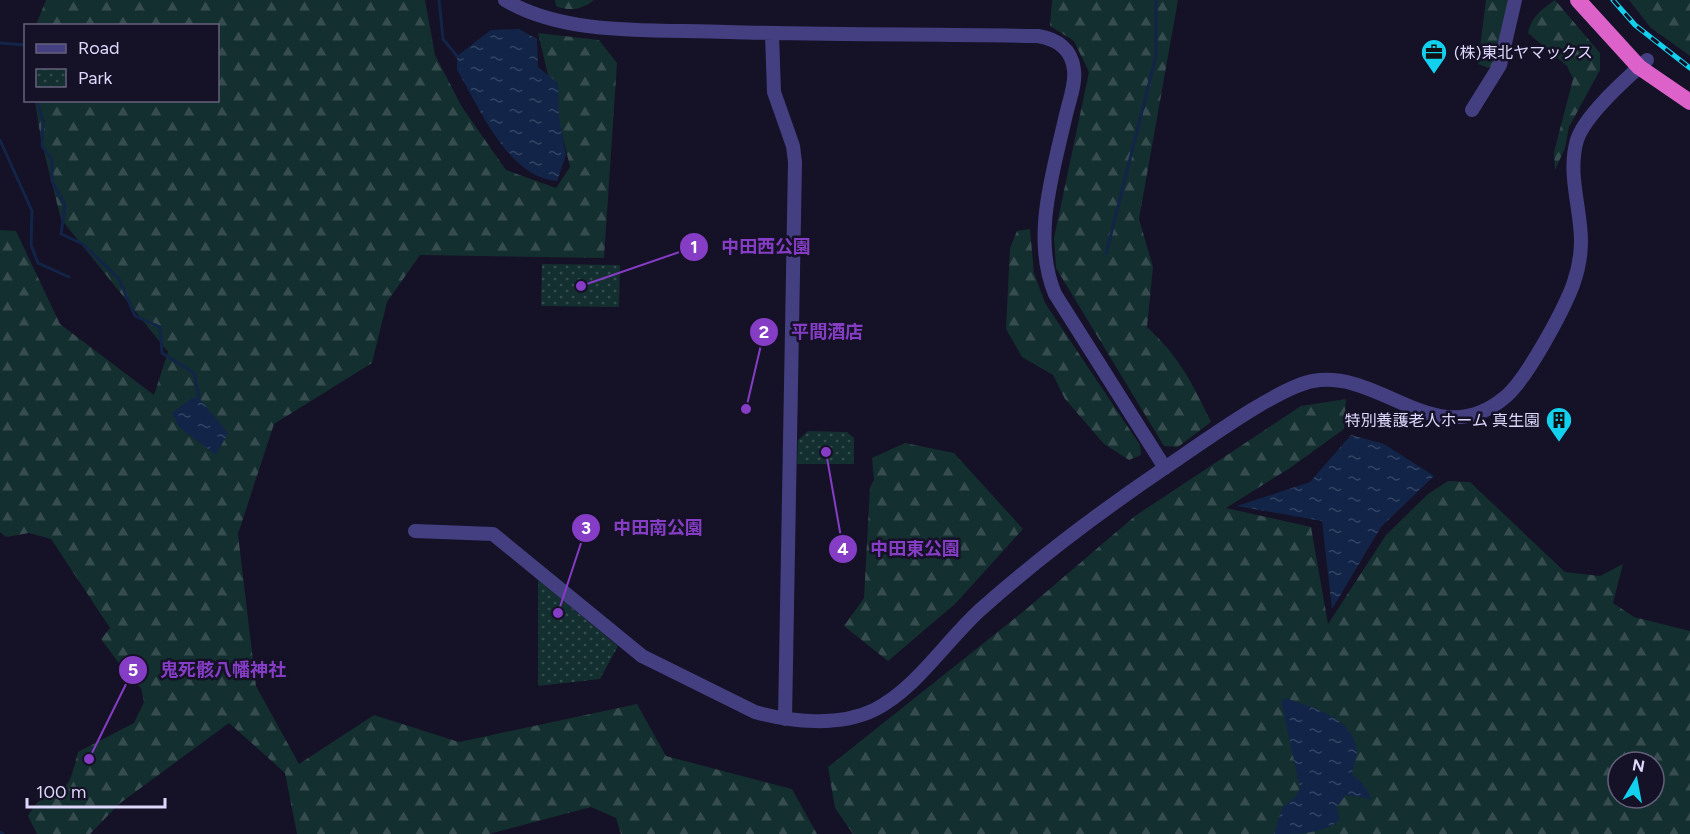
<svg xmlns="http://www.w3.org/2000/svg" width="1690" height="834" viewBox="0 0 1690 834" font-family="Figtree,'Noto Sans JP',sans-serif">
	<defs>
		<pattern id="forest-firs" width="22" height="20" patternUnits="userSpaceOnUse" patternTransform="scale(1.5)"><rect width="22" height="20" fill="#142f2f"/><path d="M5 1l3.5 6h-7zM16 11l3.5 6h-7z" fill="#364c4e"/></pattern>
		<pattern id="park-dots" width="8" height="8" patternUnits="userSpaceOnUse" patternTransform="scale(1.5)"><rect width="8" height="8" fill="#142f2f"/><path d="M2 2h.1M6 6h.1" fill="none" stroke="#364c4e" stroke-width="1.8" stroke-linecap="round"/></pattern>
		<pattern id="water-ripples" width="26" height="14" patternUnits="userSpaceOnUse" patternTransform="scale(1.5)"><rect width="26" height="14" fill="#122549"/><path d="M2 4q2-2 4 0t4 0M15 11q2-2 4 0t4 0" fill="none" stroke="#344464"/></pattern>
	</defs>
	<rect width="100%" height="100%" fill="#151126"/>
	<!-- forest -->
	<path fill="url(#forest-firs)" fill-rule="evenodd" d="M46 0H425L435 55 462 107 506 170 556 188 570 167 538 33 599 40 617 63 604 258 420 255 387 302 372 363 274 424 238 534 256 686 299 764 374 715 459 742 637 704 666 756 792 789 817 834H621L616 818 591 807 489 834H297L285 773 229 723 119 804 90 834H37L28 816C43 789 48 803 64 788 72 780 75 763 78 752L134 723 144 702 141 688 129 677 101 639 110 628 51 539 29 533 6 537 0 532V230L16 231 60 324 154 395 168 352 61 219 41 140 35 101 218 100V26L36 25Z
		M555 0H594C583 9 570 12 556 6Z
		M1052 0H1178L1139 219 1153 267 1147 327C1181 359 1191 381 1211 422L1178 447 1164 446 1056 268 1054 238 1089 72 1074 41 1050 26Z
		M1486 0H1508L1495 64 1488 68 1478 64Z
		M1555 0 1600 53V70L1569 127 1565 148 1555 170 1554 152 1573 79 1567 66 1528 33C1532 16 1541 10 1555 0Z
		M1629 0H1690V56L1650 27Z
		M1030 229 1034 273 1045 303 1140 445 1141 455 1129 460 1104 444 1065 399 1053 375 1022 357 1006 329 1010 248 1017 231Z
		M1346 399 1344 429 1290 468 1226 508 1311 527 1328 624 1386 535 1428 494 1448 481 1470 482 1565 572 1600 576 1623 564 1613 603 1634 617 1690 631V834H853L835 808 828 767 1024 611 1135 516 1301 406ZM1618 762H1654V798H1618Z
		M905 443 954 453 1023 529 955 604 888 661 844 626 864 598 870 487 874 480 872 458Z"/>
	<!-- park -->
	<path fill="url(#park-dots)" d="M542 264 620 265 619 307 541 306Z
		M808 431 847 432 854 438V464H797L798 440Z
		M538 580 618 646 600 679 538 686Z"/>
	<!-- water -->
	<path fill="url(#water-ripples)" d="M519 29 537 39 538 67 558 83 559 116 566 155 557 181C507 177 480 108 457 70V56L491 30Z
		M192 398H199L228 433 216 455 179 427 172 413Z
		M1351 435 1384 444 1434 476 1381 527 1332 609 1322 521 1237 506 1310 482Z
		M1286 698C1313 709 1353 716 1357 751 1357 758 1353 767 1352 774L1362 783 1372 799 1346 795 1337 806 1340 819C1326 834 1297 834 1274 834L1282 808 1295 797 1300 788 1281 701Z"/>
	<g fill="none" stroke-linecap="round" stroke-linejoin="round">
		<!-- stream -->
		<path stroke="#122549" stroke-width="3" d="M439 0 443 39 457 56
			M0 43 26 45
			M37 100 43 121 42 146 52 160V181L65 205 61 234 83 244 119 279 135 316 160 327 162 353 194 373 199 398
			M0 140 32 211 31 245 38 263 69 277
			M1106 254 1156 56V0
			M0 832 3 834"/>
		<!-- tertiary -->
		<path stroke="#443f81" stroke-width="14" d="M505 0C566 37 658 29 728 32 831 35 935 34 1038 36 1057 39 1072 49 1074 70 1076 85 1068 104 1065 119 1052 176 1032 239 1055 294L1165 468
			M772 34 774 92 793 146 795 162 785 719
			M1472 110 1500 65 1515 0
			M415 531 493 534 642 656 755 712C791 722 839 727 874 710 916 689 945 642 980 610 1035 561 1104 509 1166 467 1199 445 1278 387 1313 381 1382 369 1436 454 1504 398 1526 381 1563 311 1573 285 1578 271 1581 256 1581 241 1581 208 1567 174 1577 140 1585 115 1627 78 1647 60"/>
		<!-- trunk -->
		<path stroke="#dc62ca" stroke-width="16" d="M1578 0 1639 67 1690 102"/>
		<!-- rail casing -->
		<g stroke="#12d1ef" stroke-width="5">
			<path id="rail" d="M1613 0 1635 25 1690 68"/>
		</g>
		<!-- rail -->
		<use href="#rail" stroke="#151126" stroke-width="3" stroke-dasharray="9" stroke-linecap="butt"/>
	</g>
	<!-- icons -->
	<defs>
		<g id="office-pin" transform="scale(1.35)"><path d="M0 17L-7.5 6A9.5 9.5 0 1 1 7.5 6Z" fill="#12d1ef" stroke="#151126"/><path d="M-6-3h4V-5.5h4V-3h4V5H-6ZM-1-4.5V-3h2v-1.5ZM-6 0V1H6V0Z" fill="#111"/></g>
		<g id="building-pin" transform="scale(1.35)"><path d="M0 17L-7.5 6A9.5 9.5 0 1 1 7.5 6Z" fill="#12d1ef" stroke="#151126"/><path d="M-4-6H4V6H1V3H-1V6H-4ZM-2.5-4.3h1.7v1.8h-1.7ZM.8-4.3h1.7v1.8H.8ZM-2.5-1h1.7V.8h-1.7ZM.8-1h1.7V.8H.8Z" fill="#111"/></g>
	</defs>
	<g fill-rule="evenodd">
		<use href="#office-pin" x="1434" y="52"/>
		<use href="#building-pin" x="1559" y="420"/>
	</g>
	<g text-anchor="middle" stroke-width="5" stroke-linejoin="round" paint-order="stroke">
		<!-- poi labels -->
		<g font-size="16" fill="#ddd8fc" stroke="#151126" text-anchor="start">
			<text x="1454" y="58">(株)東北ヤマックス</text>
			<text x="1540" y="426" text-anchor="end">特別養護老人ホーム 真生園</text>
		</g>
	</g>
	<!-- callouts -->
	<path fill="none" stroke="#853dc5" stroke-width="2" d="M581 286L694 247M746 409L764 332M558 613L586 528M826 452L843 549M89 759L133 670"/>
	<g fill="#853dc5" stroke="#151126" stroke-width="2">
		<circle cx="581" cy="286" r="6"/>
		<circle cx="746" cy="409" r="6"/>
		<circle cx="558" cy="613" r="6"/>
		<circle cx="826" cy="452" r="6"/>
		<circle cx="89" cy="759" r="6"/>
		<circle cx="694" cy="247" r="15"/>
		<circle cx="764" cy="332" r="15"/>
		<circle cx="586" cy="528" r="15"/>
		<circle cx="843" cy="549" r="15"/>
		<circle cx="133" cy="670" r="15"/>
	</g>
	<g font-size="18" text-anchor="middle" font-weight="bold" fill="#fff">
		<text x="694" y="253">1</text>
		<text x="764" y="338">2</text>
		<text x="586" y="534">3</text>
		<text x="843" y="555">4</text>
		<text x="133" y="676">5</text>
	</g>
	<g font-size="18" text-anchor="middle" font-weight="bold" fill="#853dc5" stroke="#151126" stroke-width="5" stroke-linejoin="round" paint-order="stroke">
		<text x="766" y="253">中田西公園</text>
		<text x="827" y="338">平間酒店</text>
		<text x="658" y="534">中田南公園</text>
		<text x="915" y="555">中田東公園</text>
		<text x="223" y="676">鬼死骸八幡神社</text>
	</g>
	<!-- legend -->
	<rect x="24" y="24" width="195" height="78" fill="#151126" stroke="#65617c" stroke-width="1.5"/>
	<rect x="36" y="44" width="30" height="9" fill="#443f81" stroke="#65617c" stroke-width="1.5"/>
	<text x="78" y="54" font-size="18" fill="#ddd8fc">Road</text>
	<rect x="36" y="69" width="30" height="18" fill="url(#park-dots)" stroke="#65617c" stroke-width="1.5"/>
	<text x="78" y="84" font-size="18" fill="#ddd8fc">Park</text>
	<!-- north arrow -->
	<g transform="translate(1636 780) rotate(10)"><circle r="28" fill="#151126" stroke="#65617c" stroke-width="1.5"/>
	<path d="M0-4.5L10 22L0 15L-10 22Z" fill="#12d1ef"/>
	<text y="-9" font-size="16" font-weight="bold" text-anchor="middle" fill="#ddd8fc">N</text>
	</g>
	<!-- scale -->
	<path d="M27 798v9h138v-9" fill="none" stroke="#ddd8fc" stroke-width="3"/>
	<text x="36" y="798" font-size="18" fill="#ddd8fc" stroke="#151126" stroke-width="4.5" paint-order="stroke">100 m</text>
</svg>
